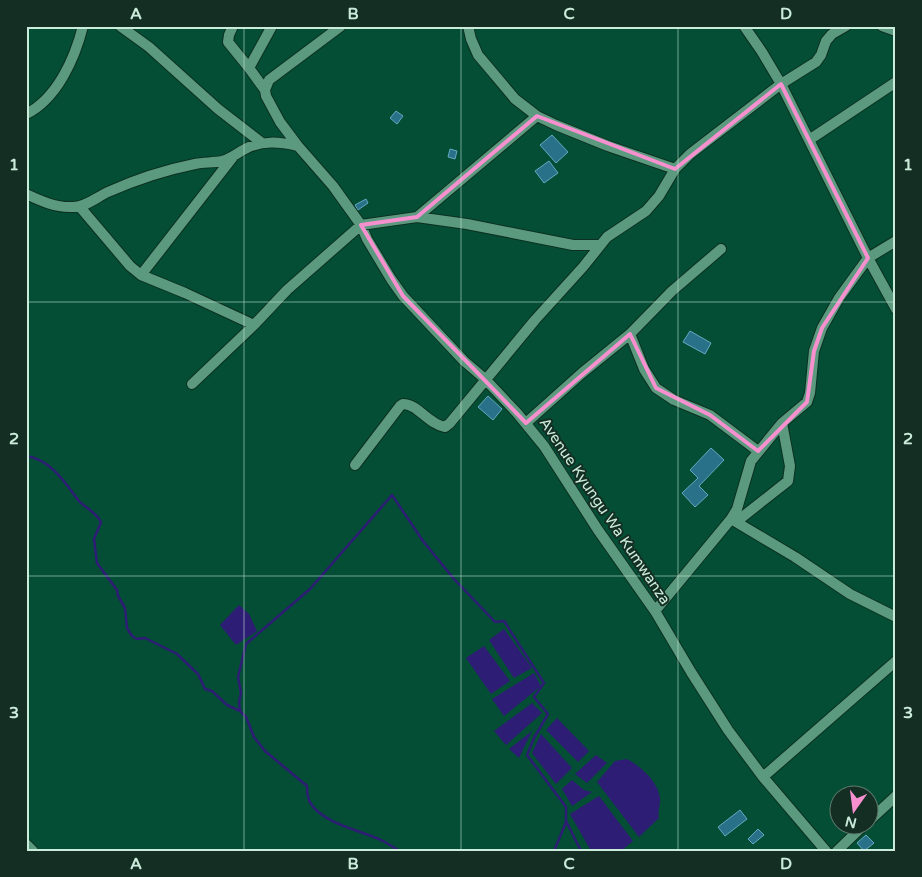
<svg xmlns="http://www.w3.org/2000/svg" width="922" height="877" viewBox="0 0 922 877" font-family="'Varela Round',sans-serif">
	<rect width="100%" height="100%" fill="#044e36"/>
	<!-- water -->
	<path fill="#2e1d75" d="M239 605 249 614 257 631 236 645 220 625Z
		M504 629 532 668 514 678 489 640Z
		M484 646 510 681 491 694 466 658Z
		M534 673 541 686 504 716 492 699Z
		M532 703 542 713 506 745 494 731Z
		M557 718 589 751 578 762 546 730Z
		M532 731 519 758 509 749Z
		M541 734 572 768 556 784 532 753Z
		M596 755 607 763 587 783 575 774Z
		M627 759C640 766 658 781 660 798 661 805 657 810 659 818L639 837 597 782 615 761Z
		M572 780 584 790 592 792 572 806 562 789Z
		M599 796 633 841 621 851H591L570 814Z"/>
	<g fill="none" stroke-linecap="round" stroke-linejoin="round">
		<!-- stream -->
		<path stroke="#2e1d75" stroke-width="2.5" d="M26 456C50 459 65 482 78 500 85 508 96 512 101 522L94 539 97 563 117 590 118 596 125 608 127 628 132 636 137 639 145 638 177 654 198 674 205 689 212 691 227 705 240 711 246 717 254 737 265 751 307 786C307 792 307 799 311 804 326 825 361 830 383 841 389 844 394 848 400 851
			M240 711 239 702 241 693 238 677 246 644 310 589 392 495 423 541 454 579 495 622 504 621 544 683 534 697 548 714 534 738 527 755 566 807V821L581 851
			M554 851 566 822"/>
	</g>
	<!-- building -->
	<path fill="#297189" stroke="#64a9c2" d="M396 111 403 116 397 124 390 118Z
		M552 135 568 152 556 163 540 145Z
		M450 149 457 151 455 159 448 157Z
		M549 161 558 173 544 183 535 171Z
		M366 199 368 203 358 210 355 205Z
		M690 331 711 343 705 354 683 342Z
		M488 396 502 409 493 420 478 407Z
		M711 448 724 460 699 486 708 495 695 507 682 493 698 478 690 470Z
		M740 810 747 819 725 836 718 827Z
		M758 829 764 835 753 844 748 839Z
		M866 835 874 843 864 851 857 843Z"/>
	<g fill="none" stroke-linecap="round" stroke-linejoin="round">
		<!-- minor casing -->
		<g stroke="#0d3022" stroke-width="12">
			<path id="minor" d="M120 26 149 47 218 109 262 143
				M233 26 229 35 228 42 249 68 265 90 266 96 280 122 298 146 333 186 361 225 367 239 391 279 403 296 464 361 485 379 517 413 544 446 598 530 655 611 691 672 728 730 763 777 826 851
				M468 26 471 39 478 55 515 99 537 116 556 125 608 146 675 169
				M744 26 762 52 781 84 868 258 896 309
				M882 26 896 31
				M249 68 272 26
				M265 90 269 80 341 26
				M26 114C57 99 75 58 83 26
				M809 140 896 82
				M26 194C41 201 56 208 73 207 86 207 97 197 108 192 137 179 165 170 195 164 204 162 213 163 222 161 231 159 237 153 245 149 262 140 280 142 298 146
				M80 207 130 266 141 275 185 293 254 325
				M417 217 537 116
				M141 275 233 157
				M630 334 644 369 656 388 674 400 710 415 758 451
				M192 384 254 325 287 290 361 225 417 217 467 224 573 245H600
				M526 423 582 373 630 334 672 291 721 249
				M355 465 400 406 403 404C418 404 428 424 445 427L450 423 535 320 583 267 607 237 646 211 659 196 675 169 690 154 781 84 816 62 821 55 826 41 832 34 846 26
				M731 519 795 557 850 594 896 617
				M736 522 788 481 790 466 782 423
				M655 611 731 519 737 509 751 461 782 423 807 402 810 393 814 351 822 328 839 298 868 258 896 241
				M763 777 896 661
				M870 820 896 796
				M26 844 33 851
				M837 851 865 824"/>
		</g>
		<!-- minor -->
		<use href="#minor" stroke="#5b9a7e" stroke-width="10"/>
	</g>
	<!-- marked area -->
	<path fill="none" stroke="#f690cf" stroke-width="4" stroke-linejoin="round" d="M781 84 868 258 822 328 814 351 807 402 758 451 710 415 656 388 630 334 526 423 403 296 361 225 417 217 537 116 675 169Z"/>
	<!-- grid -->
	<path fill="none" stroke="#ccecdb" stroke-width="1" stroke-opacity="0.55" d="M244 26V851M461 26V851M678 26V851M26 302H896M26 576H896"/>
	<g text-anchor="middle" stroke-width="4" stroke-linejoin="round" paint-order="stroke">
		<!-- street labels -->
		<g font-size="15" fill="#ccecdb" stroke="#142e23">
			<text transform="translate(605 511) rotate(56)" y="5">Avenue Kyungu Wa Kumwanza</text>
		</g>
	</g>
	<!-- border -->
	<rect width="922" height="877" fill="none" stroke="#142e23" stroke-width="55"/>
	<!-- north arrow -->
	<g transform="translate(854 810) rotate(194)"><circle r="24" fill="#142e23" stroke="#5e7a6d"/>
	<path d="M0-4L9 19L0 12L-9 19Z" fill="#f690cf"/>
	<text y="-8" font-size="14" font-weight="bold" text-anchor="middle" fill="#ccecdb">N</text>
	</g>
	<rect x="28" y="28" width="866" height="822" fill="none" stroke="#ccecdb" stroke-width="2"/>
	<g font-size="16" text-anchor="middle" font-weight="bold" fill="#ccecdb">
		<text x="136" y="19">A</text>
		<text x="353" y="19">B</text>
		<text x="569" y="19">C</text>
		<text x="786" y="19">D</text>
		<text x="14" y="170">1</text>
		<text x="908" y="170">1</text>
		<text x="14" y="444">2</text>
		<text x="908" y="444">2</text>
		<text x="14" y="718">3</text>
		<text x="908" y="718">3</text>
		<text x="136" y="869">A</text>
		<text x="353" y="869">B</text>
		<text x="569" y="869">C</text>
		<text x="786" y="869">D</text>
	</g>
</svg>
